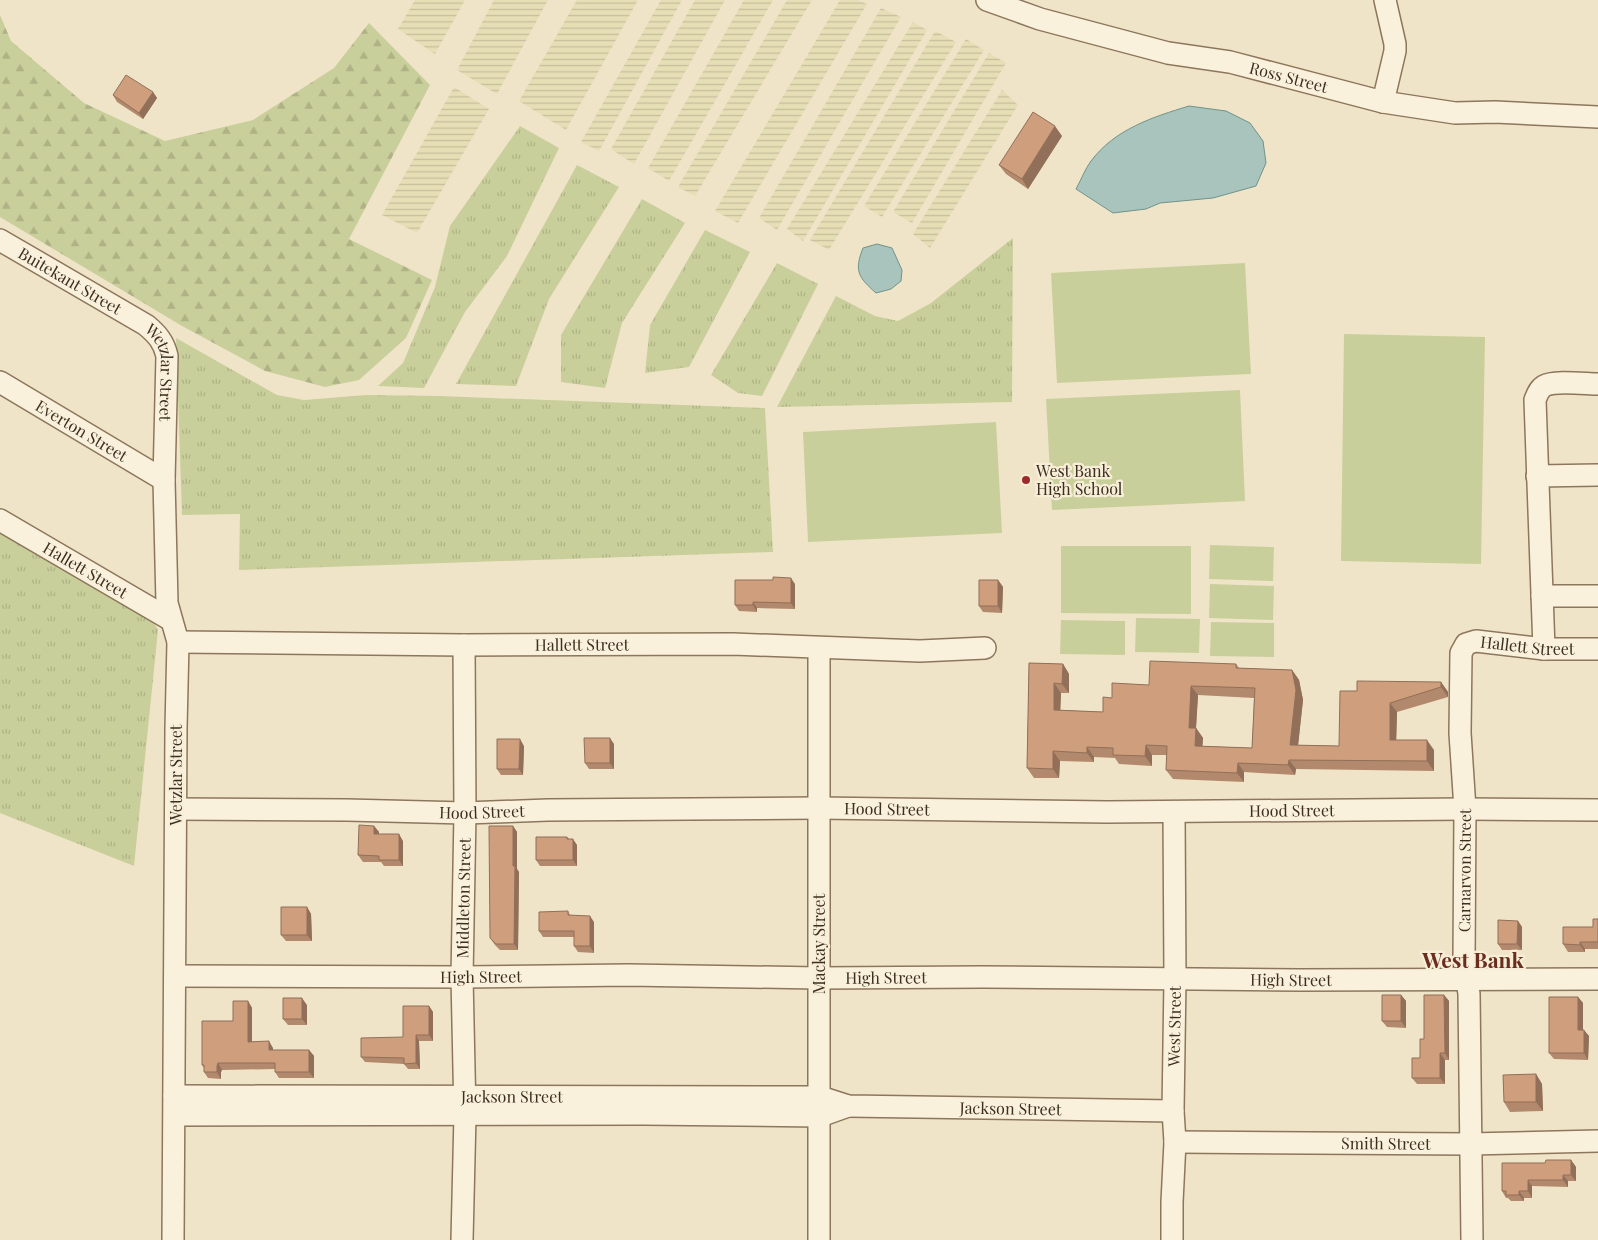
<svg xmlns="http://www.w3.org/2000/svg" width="1598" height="1240" viewBox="0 0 1598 1240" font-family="'Playfair Display',serif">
	<defs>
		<pattern id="farmland-rules" width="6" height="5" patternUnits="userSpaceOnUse" patternTransform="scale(1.25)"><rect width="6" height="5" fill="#e6deb5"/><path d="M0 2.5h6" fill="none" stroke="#c6bf9b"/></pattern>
		<pattern id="grass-tufts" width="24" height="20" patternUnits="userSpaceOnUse" patternTransform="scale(1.25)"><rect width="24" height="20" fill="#c9cf9b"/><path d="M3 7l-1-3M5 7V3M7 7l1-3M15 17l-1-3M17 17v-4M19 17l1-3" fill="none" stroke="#aeb285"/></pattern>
		<pattern id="forest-firs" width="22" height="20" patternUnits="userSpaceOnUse" patternTransform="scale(1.25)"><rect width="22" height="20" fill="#c9cf9b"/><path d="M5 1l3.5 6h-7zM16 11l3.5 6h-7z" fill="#aeb285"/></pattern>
	</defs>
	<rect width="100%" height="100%" fill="#f0e4c8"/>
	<!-- farmland -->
	<path fill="url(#farmland-rules)" d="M415 0H465L435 54 398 29Z
		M494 0H548L497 94 457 70Z
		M577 0H638L566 130 519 101Z
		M661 0H682L599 151 581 142Z
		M695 0H725L634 164 611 149Z
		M744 0H773L669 181 648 168Z
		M787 0H812L695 196 678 187Z
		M840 0H857L867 4 738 223 715 211Z
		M881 8 901 17 777 230 759 218Z
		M913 22 927 30 803 241 787 229Z
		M935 31 956 42 829 250 810 240Z
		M966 39 984 50 882 217 864 206Z
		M989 53 1006 63 912 223 893 212Z
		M454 87 489 109 417 233 382 215Z
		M1002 90 1018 105 930 248 913 234Z"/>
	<!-- grass -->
	<path fill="url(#grass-tufts)" d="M520 126 559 148 507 256 465 312 424 388 378 386 403 363 435 287 450 226Z
		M577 165 619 187 549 299 516 386 456 384Z
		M642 199 685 223 622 323 605 388 561 382V335Z
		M705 230 750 252 689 367 645 373 650 325Z
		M1013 238 1012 402 777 407 836 296 875 316 898 321 931 303Z
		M777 263 818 284 762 396 738 393 711 375Z
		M176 338 277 395 304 400 366 395 438 396 765 408 773 552 239 570 240 514 182 515Z
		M0 529 153 621 158 630 134 866 0 813Z"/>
	<!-- forest -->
	<path fill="url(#forest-firs)" d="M0 15 11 41 84 103 165 141 253 120 334 68 369 23 430 85 349 239 432 280 406 338 359 380 325 387 265 371 182 326 0 217Z"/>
	<!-- park -->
	<path fill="#c9cf9b" d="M1245 263 1251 374 1057 383 1051 273Z
		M1344 334 1485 337 1481 564 1341 561Z
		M1240 390 1245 501 1052 510 1046 399Z
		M996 422 1002 533 808 542 803 432Z
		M1210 545 1274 547 1273 581 1209 579Z
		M1061 546H1191V614L1061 613Z
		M1210 584 1274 586 1273 620 1209 618Z
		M1136 618 1200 619 1199 653 1135 652Z
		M1061 620 1125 621V655L1060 654Z
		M1211 622 1274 623V657L1210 656Z"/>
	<!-- water -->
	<path fill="#a9c4bc" stroke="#6f938a" d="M1189 106 1226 111 1250 123 1263 141 1266 163 1256 186 1213 198 1160 203 1146 209 1113 213 1076 189C1081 180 1085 169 1091 161 1115 129 1153 117 1189 106Z
		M877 244 892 248 902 270 901 281 891 289 876 293C858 277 854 271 863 248Z"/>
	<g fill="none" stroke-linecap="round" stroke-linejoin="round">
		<!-- minor casing -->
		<g stroke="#8d765c" stroke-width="24">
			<g id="minor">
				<path id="s1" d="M987 0 1040 19 1168 53 1230 62 1383 102 1455 113 1495 112 1598 117"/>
				<path d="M1383 102 1395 51V44L1385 0"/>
				<path id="s2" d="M0 240 146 325C157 334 164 342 167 356L164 480 167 603 178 642 176 728 173 1240"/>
				<path id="s3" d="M0 382 164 480"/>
				<path d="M1537 476 1598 475"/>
				<path id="s4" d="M0 520 171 620"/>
				<path d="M1542 596H1598"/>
				<path id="s5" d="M178 642 464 645 733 644 920 651 985 648"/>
				<path d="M1544 649 1535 400C1537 395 1539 389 1544 386 1554 380 1586 384 1598 384"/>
				<path id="s6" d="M176 809 347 810 465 813 548 810 819 808 1107 812 1465 809 1598 810"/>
				<path id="s7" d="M175 976 462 977 628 975 818 978 983 977 1300 980 1598 979"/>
				<path id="s8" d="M174 1096 820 1097 848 1106 1173 1111"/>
				<path d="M175 1115 643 1114 820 1116 848 1106"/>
				<path id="s9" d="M1175 1142 1470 1144 1598 1141"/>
				<path id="s10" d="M462 1240 465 1115 462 977 465 813 464 645"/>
				<path d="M819 1240V648"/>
				<path id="s11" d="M1172 1240V1202L1175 1142 1173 1111 1175 979 1174 812"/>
				<path id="s12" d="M1472 1240 1469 994 1464 960 1465 809 1460 733 1461 653 1466 644 1476 641 1544 649H1598"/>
			</g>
		</g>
		<!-- minor -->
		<use href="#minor" stroke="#faf1dc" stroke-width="21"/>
	</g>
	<!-- wall -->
	<path fill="#b2896c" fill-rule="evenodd" d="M153 92 157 98 143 119 117 102 113 95Z
		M1062 136 1028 189 1006 174 999 165Z
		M998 580 1003 587 1002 613 983 612 979 606Z
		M795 584V609L757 608V612L739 611 735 605Z
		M1029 663 1063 664 1069 674V693H1061L1060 710 1103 712 1112 698 1149 685 1236 664 1239 668 1292 670 1299 680 1303 700 1298 745 1339 746 1357 691 1441 682 1448 692V697L1397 712 1396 740 1434 750V771L1296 769 1295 775 1244 772V782L1173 779 1166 770 1167 755H1152V766L1119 764 1115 758 1094 757V762L1060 761 1059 778H1034L1027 768ZM1198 695 1254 698 1252 748 1202 746 1203 738 1196 728Z
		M614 744V769H589L585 763Z
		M524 746 523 775H501L497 769Z
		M374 826 379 832V834L403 841V866H384L381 862H363L358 855Z
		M513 826 517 832V869L519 872 518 950H500L495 945 490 938Z
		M567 837 577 845V866H540L536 860Z
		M307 907 311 914 312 941H286L281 935Z
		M568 911 570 915 594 922V953L578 952 574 946V937H543L539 931Z
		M1598 919V949H1585V952H1568L1563 944 1593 927Z
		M1518 921 1522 927V950H1502L1498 944Z
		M1401 995 1406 1001V1028L1387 1027 1382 1021Z
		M1444 995 1449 1001V1060H1445V1084H1417L1412 1078 1420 1058 1424 1039Z
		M1578 997 1583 1003V1030L1589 1036 1588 1060 1554 1059 1549 1053Z
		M248 1001 252 1008V1042L273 1048V1050H309L314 1056V1078H279L275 1072V1069L222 1070 221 1072V1079L208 1078 204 1072V1068L202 1065 233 1021Z
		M307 1005V1025H288L283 1019Z
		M429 1006 433 1012V1041H419L420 1069H408L404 1064 365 1062 361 1057 403 1037Z
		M1536 1074 1542 1084 1543 1111 1510 1112 1504 1102Z
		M1571 1160 1576 1167V1181H1568V1187L1532 1186V1198H1524V1201H1511L1508 1198H1506L1502 1191 1545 1163Z"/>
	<!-- shaded-wall -->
	<path fill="#916f58" d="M153 92 157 98 143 119 139 113Z
		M1055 126 1062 136 1028 189 1022 179Z
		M791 578 795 584V609L791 603Z
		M998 580 1003 587 1002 613 998 606Z
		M753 602 757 608V612L753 605Z
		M1063 664 1069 674V693L1062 684Z
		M1292 670 1299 680 1303 700 1297 755 1290 745Z
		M1441 682 1448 692V697L1441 687Z
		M1054 683 1061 693 1060 720 1054 710Z
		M1191 686 1198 695 1196 728 1203 738 1202 755 1195 746 1189 728Z
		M1390 703 1397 712 1396 749 1390 740Z
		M610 738 614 744V769L610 763Z
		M520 739 524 746 523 775 519 769Z
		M1427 740 1434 750V771L1427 761Z
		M1146 745 1152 755V766L1145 756Z
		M1087 747 1094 757V762L1087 753Z
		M1053 751 1060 761 1059 778 1053 769Z
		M1289 760 1296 769 1295 775 1288 765Z
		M1238 763 1244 772V782L1237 773Z
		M374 826 379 832V840L374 834Z
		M513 826 517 832V869L519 872 518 950 514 944Z
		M399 834 403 841V866L399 860Z
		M573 839 577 845V866L573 860Z
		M307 907 311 914 312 941 307 935Z
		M590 916 594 922V953L590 946Z
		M1518 921 1522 927V950L1517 944Z
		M1580 942 1585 949V952L1580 945Z
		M1401 995 1406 1001V1028L1401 1021Z
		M1444 995 1449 1001V1060L1445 1053Z
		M1578 997 1583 1003V1036L1578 1030Z
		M302 998 307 1005V1025L302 1019Z
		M248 1001 252 1008V1048L248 1042Z
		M429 1006 433 1012V1041L429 1035Z
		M1584 1030 1589 1036 1588 1060 1584 1053Z
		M416 1035 419 1041 420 1069 416 1063Z
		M269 1041 273 1048V1056L269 1050Z
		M309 1050 314 1056V1078L309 1072Z
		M1440 1053 1445 1060V1084L1440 1078Z
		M218 1063 222 1070 221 1072V1079L217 1072V1066Z
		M1536 1074 1542 1084 1543 1111 1536 1102Z
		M1571 1160 1576 1167V1181L1571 1175Z
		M1563 1175 1568 1181V1187L1563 1180Z
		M1528 1180 1532 1186V1198L1528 1191Z
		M1519 1191 1524 1198V1201L1519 1195Z"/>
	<!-- building -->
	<path fill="#cf9f7d" stroke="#916f58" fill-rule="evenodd" d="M126 75 153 92 139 113 113 95Z
		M1033 112 1055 126 1022 179 999 165Z
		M773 577 791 578V603L753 602V605H735V580H773Z
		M979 580H998V606H979Z
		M1150 661 1236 664V668L1292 670 1296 690 1290 745 1339 746 1340 691H1357V681L1441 682V687L1390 703V740H1427V761L1289 760 1288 765 1238 763 1237 773 1166 770 1167 746 1146 745 1145 756 1113 755V748L1087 747V753L1053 751V769L1027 768 1029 663 1063 664 1062 684 1054 683V710L1103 712V697L1112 698V683L1149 685ZM1191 686 1255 688 1252 748 1195 746 1196 728H1189Z
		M584 738H610V763H585Z
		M497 739H520L519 769H497Z
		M359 825 374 826V834H399V860H379V856L358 855Z
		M489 826H513V866H515L514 944H496L490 938Z
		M536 837H567V839H573V860H536Z
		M281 907H307V935H281Z
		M568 911V915L590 916V946H574V931H539V912Z
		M1593 919H1598V942H1580V945L1563 944V927H1593Z
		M1498 920 1518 921 1517 944H1498Z
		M1382 995H1401V1021H1382Z
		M1424 995H1444L1445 1053H1440V1078H1412V1058H1420V1039H1424Z
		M1549 997H1578V1030H1584V1053H1549Z
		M283 998H302V1019H283Z
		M233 1001H248V1042L269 1041V1050H309V1072H275V1063H218L217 1066V1072H204V1065H202V1021H233Z
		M403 1006H429V1035H416V1063L404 1064V1058L361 1057V1038L403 1037Z
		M1536 1074V1102H1504L1503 1075Z
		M1546 1160H1571V1175H1563V1180H1528V1191H1519V1195H1506V1191H1502V1163H1545Z"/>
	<!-- markers -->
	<circle fill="#9e2a2b" stroke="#f7eed8" stroke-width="2" cx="1026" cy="480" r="5"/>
	<g text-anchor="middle" stroke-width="4.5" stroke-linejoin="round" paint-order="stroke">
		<!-- street labels -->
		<g font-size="16" fill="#3d2e20" stroke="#f7eed8">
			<text dy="6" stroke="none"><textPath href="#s1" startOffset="312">Ross Street</textPath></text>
			<text dy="6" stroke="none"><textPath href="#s2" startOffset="81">Buitekant Street</textPath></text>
			<text dy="6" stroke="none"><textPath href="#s2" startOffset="222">Wetzlar Street</textPath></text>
			<text dy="6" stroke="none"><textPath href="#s3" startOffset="95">Everton Street</textPath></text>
			<text dy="6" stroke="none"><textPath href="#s4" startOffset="99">Hallett Street</textPath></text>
			<text dy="6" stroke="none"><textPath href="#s5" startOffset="404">Hallett Street</textPath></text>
			<text dy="6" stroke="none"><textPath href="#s12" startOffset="660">Hallett Street</textPath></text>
			<text transform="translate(176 775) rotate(-90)" y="6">Wetzlar Street</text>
			<text dy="6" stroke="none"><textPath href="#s6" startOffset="711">Hood Street</textPath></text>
			<text dy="6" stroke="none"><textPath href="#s6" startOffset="306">Hood Street</textPath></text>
			<text dy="6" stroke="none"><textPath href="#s6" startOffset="1116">Hood Street</textPath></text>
			<text dy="6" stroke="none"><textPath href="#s12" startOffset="370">Carnarvon Street</textPath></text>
			<text dy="6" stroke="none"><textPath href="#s10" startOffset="342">Middleton Street</textPath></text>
			<text transform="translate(819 944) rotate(-90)" y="6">Mackay Street</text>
			<text dy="6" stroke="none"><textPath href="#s7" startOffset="306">High Street</textPath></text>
			<text dy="6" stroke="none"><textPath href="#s7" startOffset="711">High Street</textPath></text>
			<text dy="6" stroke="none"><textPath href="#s7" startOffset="1116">High Street</textPath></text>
			<text dy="6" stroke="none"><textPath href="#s11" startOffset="214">West Street</textPath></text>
			<text dy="6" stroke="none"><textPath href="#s8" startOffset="338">Jackson Street</textPath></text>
			<text dy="6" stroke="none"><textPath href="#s8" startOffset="838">Jackson Street</textPath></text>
			<text dy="6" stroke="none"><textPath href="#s9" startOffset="211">Smith Street</textPath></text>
		</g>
		<!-- poi labels -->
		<g font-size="16" fill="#3d2e20" stroke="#f7eed8" text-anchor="start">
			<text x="1036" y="477">West Bank<tspan x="1036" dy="18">High School</tspan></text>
		</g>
		<!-- district labels -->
		<g font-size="21" font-weight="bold" fill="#6b2e1e" stroke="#f7eed8">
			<text x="1473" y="968">West Bank</text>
		</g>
	</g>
</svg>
